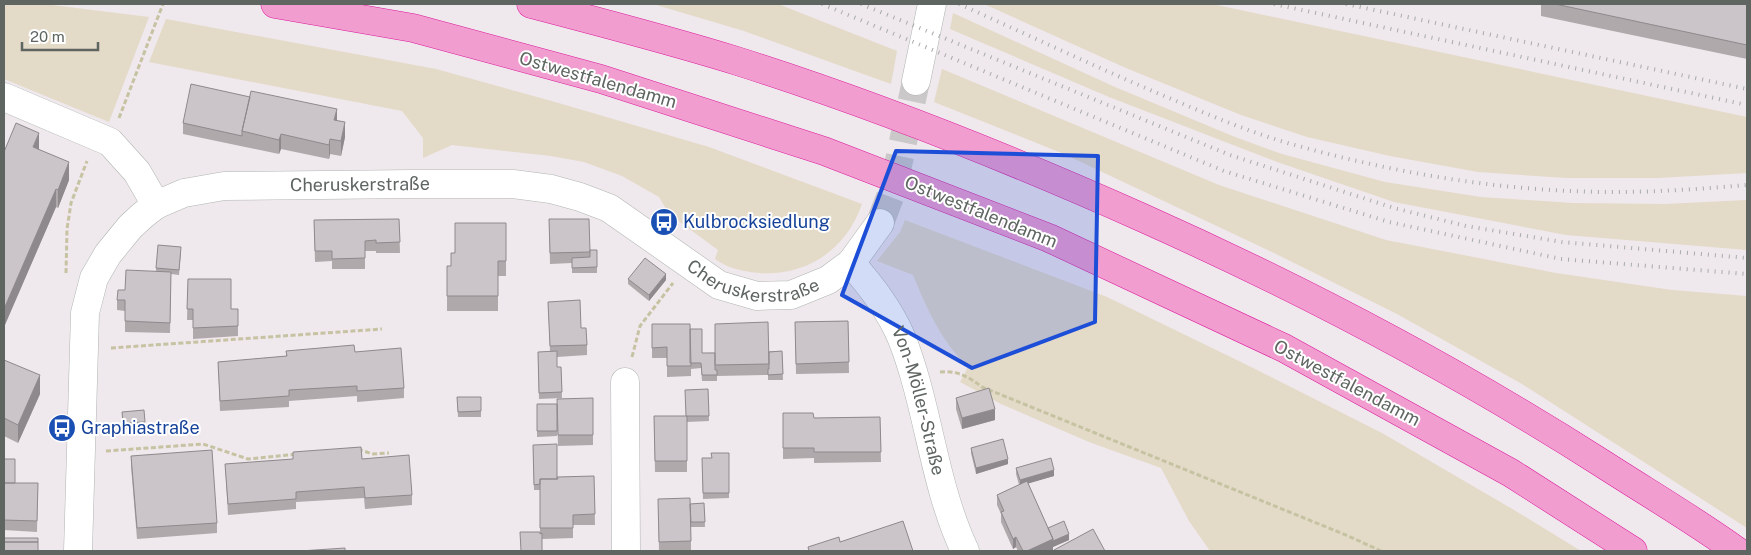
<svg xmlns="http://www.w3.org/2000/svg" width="1751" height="555" viewBox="0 0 1751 555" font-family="'Public Sans',sans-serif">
	<rect width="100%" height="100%" fill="#efe8ec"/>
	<!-- green -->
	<path fill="#e4dac8" d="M4 4H44L149 17 109 122 4 79Z
		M653 4H778L897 51 891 84 744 31Z
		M984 4H1212L1747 117V173L1658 178H1566L1478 172 1390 156 1307 137 1241 115 1126 68Z
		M953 13 1115 87 1235 137 1282 154 1385 182 1481 197 1573 203 1665 204 1747 200V250L1566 235 1394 202 1280 163 1109 97 950 29Z
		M166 19 436 69 555 102 709 147 862 204C843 259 791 284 736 269 728 267 721 263 715 259L718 250 669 214 659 197 622 176 584 162 551 156 452 145 423 158V138L402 111 149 62Z
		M942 69 1219 185 1386 240 1556 273 1672 290 1747 296V528L1522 384 1397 314 1272 252 1064 154 934 102Z
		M905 220 1107 297 1243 363 1382 433 1514 510 1581 551H1210L1189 521 1161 468 1089 442 1001 404 960 382 968 367C941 341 927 309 913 275L877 261 900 232Z"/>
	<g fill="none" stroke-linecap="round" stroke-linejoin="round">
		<!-- minor-tunnel -->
		<path stroke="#cbc8c9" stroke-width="28" stroke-dasharray="28 14" stroke-linecap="butt" d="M880 223 893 189 916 81"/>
		<!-- minor casing -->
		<g stroke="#b0b6b2" stroke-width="29">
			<g id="minor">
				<path d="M916 81 932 4"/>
				<path d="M4 97 110 142 137 172 156 205"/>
				<path id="s1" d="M851 263C871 286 890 310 902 339 929 408 933 483 965 551"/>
				<path d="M625 382 626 551"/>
				<path id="s2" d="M78 551 85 313 94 278 108 254 130 227 143 215 156 205 184 193 224 186 413 184H513L551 189 580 197 609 208 719 285 757 296 791 295 828 280 851 263 880 223"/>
			</g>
		</g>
		<!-- highway casing -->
		<g stroke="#dc1b9c" stroke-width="29">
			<path id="highway" d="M275 4 413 28 601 79 824 151 1049 238 1284 348 1511 473 1633 551
				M531 4C600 22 669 40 737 61 876 105 1011 159 1143 218 1302 289 1456 370 1603 464 1648 493 1694 520 1737 551"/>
		</g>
		<!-- path -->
		<path stroke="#c6c3a3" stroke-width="3" stroke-dasharray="5 2.5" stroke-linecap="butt" d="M119 118 163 4
			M66 273 67 229 71 203 87 161
			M111 348 382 329
			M632 357 640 326 673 283
			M940 372C957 370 969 377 982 387L1346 535 1381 551
			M358 449 372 454 389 453
			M106 451 203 444 248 459 297 454"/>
		<!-- minor -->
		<use href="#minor" stroke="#fff" stroke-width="28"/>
		<!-- highway -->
		<use href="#highway" stroke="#f19dd0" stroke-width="28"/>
		<!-- rail -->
		<path stroke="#a8aba9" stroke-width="4" stroke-dasharray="1 6" stroke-linecap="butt" d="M822 4 1224 171 1389 222 1561 259 1747 274
			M861 4 1230 155 1394 208 1466 226 1562 242 1747 258
			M959 4C1033 37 1106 72 1181 103 1221 120 1260 136 1302 147 1389 171 1480 187 1570 191 1629 194 1688 190 1747 185
			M1274 4 1747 105
			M1346 4 1747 89"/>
	</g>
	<!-- wall -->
	<path fill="#afa9ac" d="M1541 4H1747V59L1541 16Z
		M337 121 345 137 341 156 330 154 329 159 281 149 279 154 183 134V123Z
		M39 149 69 180 58 208 56 207 4 327V152Z
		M399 219 400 253H376V251H365V269H332V261L315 262 314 220Z
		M549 219 590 250H597V273H572V263L550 264Z
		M506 223V276H498V311H447V266H451L455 253Z
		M181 252 179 275 171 274 170 333 125 332V311L117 310V300L125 290 156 271V268Z
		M188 279 231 309 238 319V336L193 339V320H187Z
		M628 279 666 280 649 301 628 284Z
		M548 302 581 328 587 345V355L557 357V367H561L562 398 539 399 538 352H550Z
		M848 321 849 373 796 374 795 322Z
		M652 324 690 329 702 353 782 351 783 380H768V375L717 376V381H702L701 368 691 369V376L667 377V358H652Z
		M286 351 355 352 404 388V398L357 402V396L289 401V407L220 411 218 362 286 356Z
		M4 360 40 394 18 443 4 436Z
		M708 389 709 421 687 422V472H655L654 416H686Z
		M457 397H481V417H458Z
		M593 398V445L558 446 557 410V436L537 437V404H557Z
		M956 398 995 420 962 429 956 409Z
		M122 412 145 422V427L123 429Z
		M783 413 814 418 880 417 881 462 814 463V458L783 459Z
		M533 445 557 479 594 476 595 525H573V538L542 539 540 532V490H534Z
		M971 448 1008 464 976 474 971 453Z
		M729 453V498L703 499 702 458H712Z
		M131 456 217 523V533L137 539 131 466Z
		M4 459 15 483H38L37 532 4 530Z
		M362 459 412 495V505L365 509 364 498 296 502V509L228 515 225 464Z
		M1016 468 1054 476 1028 483 1048 528 1069 540 1053 547V550L1049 551H1018L1016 547 1013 549 1001 522V514L997 505V495L1019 485 1016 474Z
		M658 499 690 504 704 503 705 527H691V551H659Z"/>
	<!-- shaded-wall -->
	<path fill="#8e898c" d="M337 109V124L334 120Z
		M345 122V137L341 156V141Z
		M39 133V151L33 147Z
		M281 134V149L279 154V140Z
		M330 139V154L329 159V145Z
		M69 162V180L58 208V190Z
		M56 189V207L4 327V309Z
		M666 274V280L649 301V295Z
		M40 375V394L18 443V425Z
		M995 409V420L962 429V418Z
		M1008 459V464L976 474V468Z
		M1054 470V476L1020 486V480Z
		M1069 534V540L1053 547V550L1049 551H1027L1053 539Z
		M1016 537V547L1013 549V539Z"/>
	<!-- building -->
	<path fill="#cbc4c8" stroke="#8e898c" d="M1555 4H1747V45Z
		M191 84 250 97 242 131V136L183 123Z
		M251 91 337 109 334 120 345 122 341 141 330 139 329 145 281 134 279 140 242 131Z
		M16 123 39 133 33 147 69 162 58 190 56 189 4 309V152Z
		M399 219 400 242 376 243V240L365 241V258L332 259V251H315L314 220Z
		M549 219H589L590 252 550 253Z
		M455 223H506V261H498V296H447V266H451V253H455Z
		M158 245 181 247 179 270 156 268Z
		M590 250H597V267L572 268V258L590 257Z
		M645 258 666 274 649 295 628 279Z
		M126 270 171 272 170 323 125 321V300H117L118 290H125Z
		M188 279H231V309H238V326L193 328V309H187Z
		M580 300 581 328H586L587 345 550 346 548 302Z
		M848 321 849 362 796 364 795 322Z
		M768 322 769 364 715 365V324Z
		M652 324H690L691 366H667V347L652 348Z
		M690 329H702V353H715V370H717V375H702L701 363H690Z
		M354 345 355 352 401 348 404 388 357 391V386L289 390V396L220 401 218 362 287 356 286 351Z
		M557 351V367H561L562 392 539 393 538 352Z
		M782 351 783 374 768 375V369H769V352Z
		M4 360 40 375 18 425 4 418Z
		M989 388 995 409 962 418 956 398Z
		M708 389 709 416H686L685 390Z
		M457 397H481V411L458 412Z
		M593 398V435H558L557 399Z
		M537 404H557V431H537Z
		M144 410 145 422 123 423 122 412Z
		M783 413H813L814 418 880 417 881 452H814V448H783Z
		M654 416H687V461H655Z
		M1003 439 1008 459 976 468 971 448Z
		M557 444V479H540V484L534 485 533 445Z
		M361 447 362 459 409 455 412 495 365 498 364 487 296 492V499L228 504 225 464 293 459V452Z
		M212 450 217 523 137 528 131 456Z
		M711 453H729V493H703L702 458H712Z
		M1051 458 1054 470 1020 480 1016 468Z
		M4 459H15V483H4Z
		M594 476 595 514 573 515V528H540V479H558L557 477Z
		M1027 481 1053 539 1027 551H1023L1016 537 1013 539 1001 512 1004 511 997 495Z
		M4 483H38L37 521 4 520Z
		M690 498 691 541 659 542 658 499Z
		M704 503 705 522H691L690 504Z
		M903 521 913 551H809L808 547 839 537 840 542Z
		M1064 521 1069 534 1053 541V539L1048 528Z
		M1093 529 1105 551H1054V550Z
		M520 532H540V534L542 533V551H521Z
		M4 538H38V542H4Z
		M4 542H38V551H4Z
		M345 548V551H300Z"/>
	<!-- marked area -->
	<path fill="#1d4ed8" fill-opacity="0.2" stroke="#1d4ed8" stroke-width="4" stroke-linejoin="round" d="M896 151 1098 156 1095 322 972 368 842 295Z"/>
	<!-- icons -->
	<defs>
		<g id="bus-disc" transform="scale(1.4375)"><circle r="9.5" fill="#1a4fb4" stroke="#fff"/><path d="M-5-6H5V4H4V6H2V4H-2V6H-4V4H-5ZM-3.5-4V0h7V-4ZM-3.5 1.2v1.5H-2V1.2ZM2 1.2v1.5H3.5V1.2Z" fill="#fff"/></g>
	</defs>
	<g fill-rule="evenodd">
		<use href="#bus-disc" x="664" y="222"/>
		<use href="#bus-disc" x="62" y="428"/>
	</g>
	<g text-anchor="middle" stroke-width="4" stroke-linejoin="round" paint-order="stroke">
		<!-- street labels -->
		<g font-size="18" fill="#5f6661" stroke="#fff">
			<text transform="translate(598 80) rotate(16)" y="6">Ostwestfalendamm</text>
			<text dy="6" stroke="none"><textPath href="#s2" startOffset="578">Cheruskerstraße</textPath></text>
			<text transform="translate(981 212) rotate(22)" y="6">Ostwestfalendamm</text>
			<text dy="6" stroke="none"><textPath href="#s2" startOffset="998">Cheruskerstraße</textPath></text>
			<text transform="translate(1347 383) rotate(28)" y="6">Ostwestfalendamm</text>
			<text dy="6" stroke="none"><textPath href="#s1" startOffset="156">Von-Möller-Straße</textPath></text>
		</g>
		<!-- transit labels -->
		<g font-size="18" fill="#164399" stroke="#fff" text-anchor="start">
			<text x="683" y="228">Kulbrocksiedlung</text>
			<text x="81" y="434">Graphiastraße</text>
		</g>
	</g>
	<!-- border -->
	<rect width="1751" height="555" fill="none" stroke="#5f6661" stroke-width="10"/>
	<!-- scale -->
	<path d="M22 42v8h76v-8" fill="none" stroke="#5f6661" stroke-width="2.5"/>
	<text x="30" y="42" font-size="15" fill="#5f6661" stroke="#ffffff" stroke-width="4" paint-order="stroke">20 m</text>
</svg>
